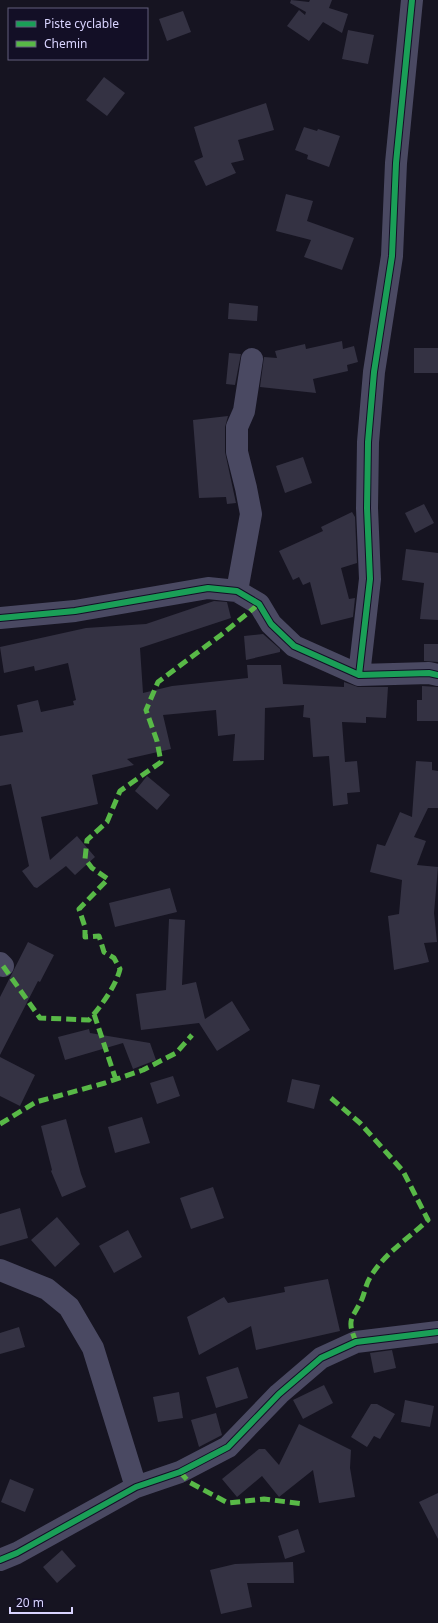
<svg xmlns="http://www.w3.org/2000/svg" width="438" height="1623" viewBox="0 0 438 1623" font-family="'Noto Sans',sans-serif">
	<rect width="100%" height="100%" fill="#161421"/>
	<!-- building -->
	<path fill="#343243" d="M291 0 309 2 310 0H332L329 8 348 14 342 33 323 22 309 41 287 26 299 10 305 15 306 12 290 3Z
		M183 11 191 32 167 41 159 19Z
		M348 30 374 35 368 64 342 59Z
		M104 77 125 93 107 116 86 100Z
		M266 103 274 130 238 140 244 160 231 163 236 173 206 186 194 161 203 157 194 127Z
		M304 127 317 131 318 129 340 136 329 167 307 159 308 155 295 150Z
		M286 194 313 201 307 221 354 238 342 270 304 257 311 240 276 231Z
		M229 303 258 306 257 321 228 319Z
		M342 341 343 349 354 346 358 362 347 365 348 371 313 379 316 393 260 387 264 357 277 358 275 351 305 344 306 349Z
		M414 348H438V373H414Z
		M229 353 241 354 235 385 226 384Z
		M228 416 225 427V452L236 503 227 504 226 497 199 498 193 420Z
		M303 457 312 483 285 493 276 466Z
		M424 504 434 523 415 533 405 513Z
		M352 512 355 517 357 563 341 568 349 599 355 598 353 617 321 625 310 582 303 585 299 577 293 580 279 551 323 531 321 527Z
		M406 549 438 553V620L420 619 424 583 402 580Z
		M214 601 227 602 231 618 140 648 143 693 172 686 248 678 247 665H281L283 684 344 687V682L358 687H388L386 718 366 717V723L342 722 345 762 357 761 360 792 347 793 348 804 333 806 329 756 313 757 310 718 303 717 304 705 265 708 264 760 233 761 235 734 218 736 216 710 163 715 171 749 127 759 134 765 92 775 98 804 41 817 50 860 77 836 95 857 75 875 66 866 37 888 34 887 22 871 29 866 11 784 0 786V736L23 732 17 705 38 700 41 712 74 705 73 701 76 700 68 663 35 671 34 666 4 673 0 647 86 628 146 624Z
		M263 634 280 649V652L246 660 244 636Z
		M424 644H438V662L424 661Z
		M422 686 438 687V721H417V700H422Z
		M416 761 432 762V770L438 771V808H428L414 837 426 841 417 865 438 867 434 913 437 942 424 943 429 962 394 970 388 916 399 914 402 880 370 872 377 844 385 846 400 812 412 817Z
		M147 776 170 795 157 810 135 791Z
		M170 888 177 912 115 927 109 903Z
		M169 919 185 920 182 985 196 982 205 1019 232 1001 250 1030 217 1051 199 1023 141 1030 136 994 166 990Z
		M28 942 54 955 40 982 38 981 0 1055V997Z
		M89 1029 90 1033 150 1043 156 1060 133 1069 123 1043 65 1060 58 1037Z
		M0 1057 35 1075 20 1106 0 1096Z
		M173 1076 180 1096 157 1104 150 1083Z
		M292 1079 320 1085 314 1109 287 1102Z
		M142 1117 150 1143 115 1153 108 1127Z
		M66 1119 81 1174 86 1187 62 1197 51 1171 52 1170 41 1126Z
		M213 1187 224 1218 191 1229 180 1198Z
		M20 1208 28 1238 0 1246V1214Z
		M57 1217 80 1244 55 1267 31 1240Z
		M128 1230 142 1257 114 1273 99 1246Z
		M328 1279 340 1331 256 1350 251 1326 199 1355 187 1317 224 1297 228 1303 285 1292 284 1287Z
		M19 1327 25 1347 0 1354V1333Z
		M392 1350 396 1368 374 1373 370 1353Z
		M238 1367 248 1398 216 1408 206 1377Z
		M324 1385 333 1403 303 1419 293 1400Z
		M179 1392 183 1418 158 1422 153 1397Z
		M405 1400 434 1406 430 1427 401 1422Z
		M371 1404H377L395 1414 380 1439 374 1436 367 1447 351 1437Z
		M216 1413 222 1435 199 1447 191 1420Z
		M299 1424 351 1450 350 1468 355 1497 319 1503 313 1470 279 1497 262 1476 237 1497 222 1479 259 1449H265L279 1465Z
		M10 1479 34 1489 25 1512 1 1502Z
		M438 1493V1539L419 1502Z
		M298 1529 305 1552 285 1559 278 1536Z
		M62 1550 76 1566 57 1583 43 1567Z
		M293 1562 294 1583H247L252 1607 221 1614 210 1570 235 1564Z"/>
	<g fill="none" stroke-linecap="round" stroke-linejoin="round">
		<!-- minor -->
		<path stroke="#4a4962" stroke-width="22" d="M237 591 251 514 246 488 237 452V427L244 411 252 359
			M0 618 75 611 208 588 237 591 259 604 271 624 294 646 359 675 429 673 438 675
			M359 675 370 579 367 508 368 442 374 372 392 256 396 163 412 0
			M0 963 3 966
			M0 1270 47 1289 69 1307 93 1348 136 1487
			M0 1560 17 1553 136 1487 180 1472 228 1447 279 1394 321 1358 356 1342 438 1332"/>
		<!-- quiet -->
		<path stroke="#58b947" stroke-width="5" stroke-dasharray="10 5" stroke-linecap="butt" d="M3 966 40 1018 89 1020C101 1006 116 986 120 969L114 958 104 952 99 936 85 937V927L79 909 108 879 92 868 85 859 87 840 107 822 120 791 161 762 157 741 146 710 158 682 221 635 259 604
			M94 1014 116 1080
			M331 1098 360 1123 403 1171 428 1220C409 1238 385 1253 371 1276 366 1283 365 1292 362 1299 352 1320 346 1318 356 1342
			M0 1124 36 1102 105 1083 143 1070 176 1053 192 1035
			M180 1472 189 1482 228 1503 264 1499 304 1504"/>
		<!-- cycleway casing -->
		<g stroke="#130f26" stroke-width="8">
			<path id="cycleway" d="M0 618 75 611 208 588 237 591 259 604 271 624 294 646 359 675 429 673 438 675
				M359 675 370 579 367 508 368 442 374 372 392 256 396 163 412 0
				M0 1560 17 1553 136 1487 180 1472 228 1447 279 1394 321 1358 356 1342 438 1332"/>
		</g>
		<!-- cycleway -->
		<use href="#cycleway" stroke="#1a9f57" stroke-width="6"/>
	</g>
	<!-- legend -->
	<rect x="8" y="8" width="140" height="52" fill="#130f26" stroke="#625e7d"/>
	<rect x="16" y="21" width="20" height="6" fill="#1a9f57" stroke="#625e7d"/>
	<text x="44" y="28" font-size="12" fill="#d9d4ff">Piste cyclable</text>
	<rect x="16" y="41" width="20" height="6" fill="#58b947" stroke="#625e7d"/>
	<text x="44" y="48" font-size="12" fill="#d9d4ff">Chemin</text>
	<!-- scale -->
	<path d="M10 1607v6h62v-6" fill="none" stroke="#d9d4ff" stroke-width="2"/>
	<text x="16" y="1607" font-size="12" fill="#d9d4ff" stroke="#130f26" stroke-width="3" paint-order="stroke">20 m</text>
</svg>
